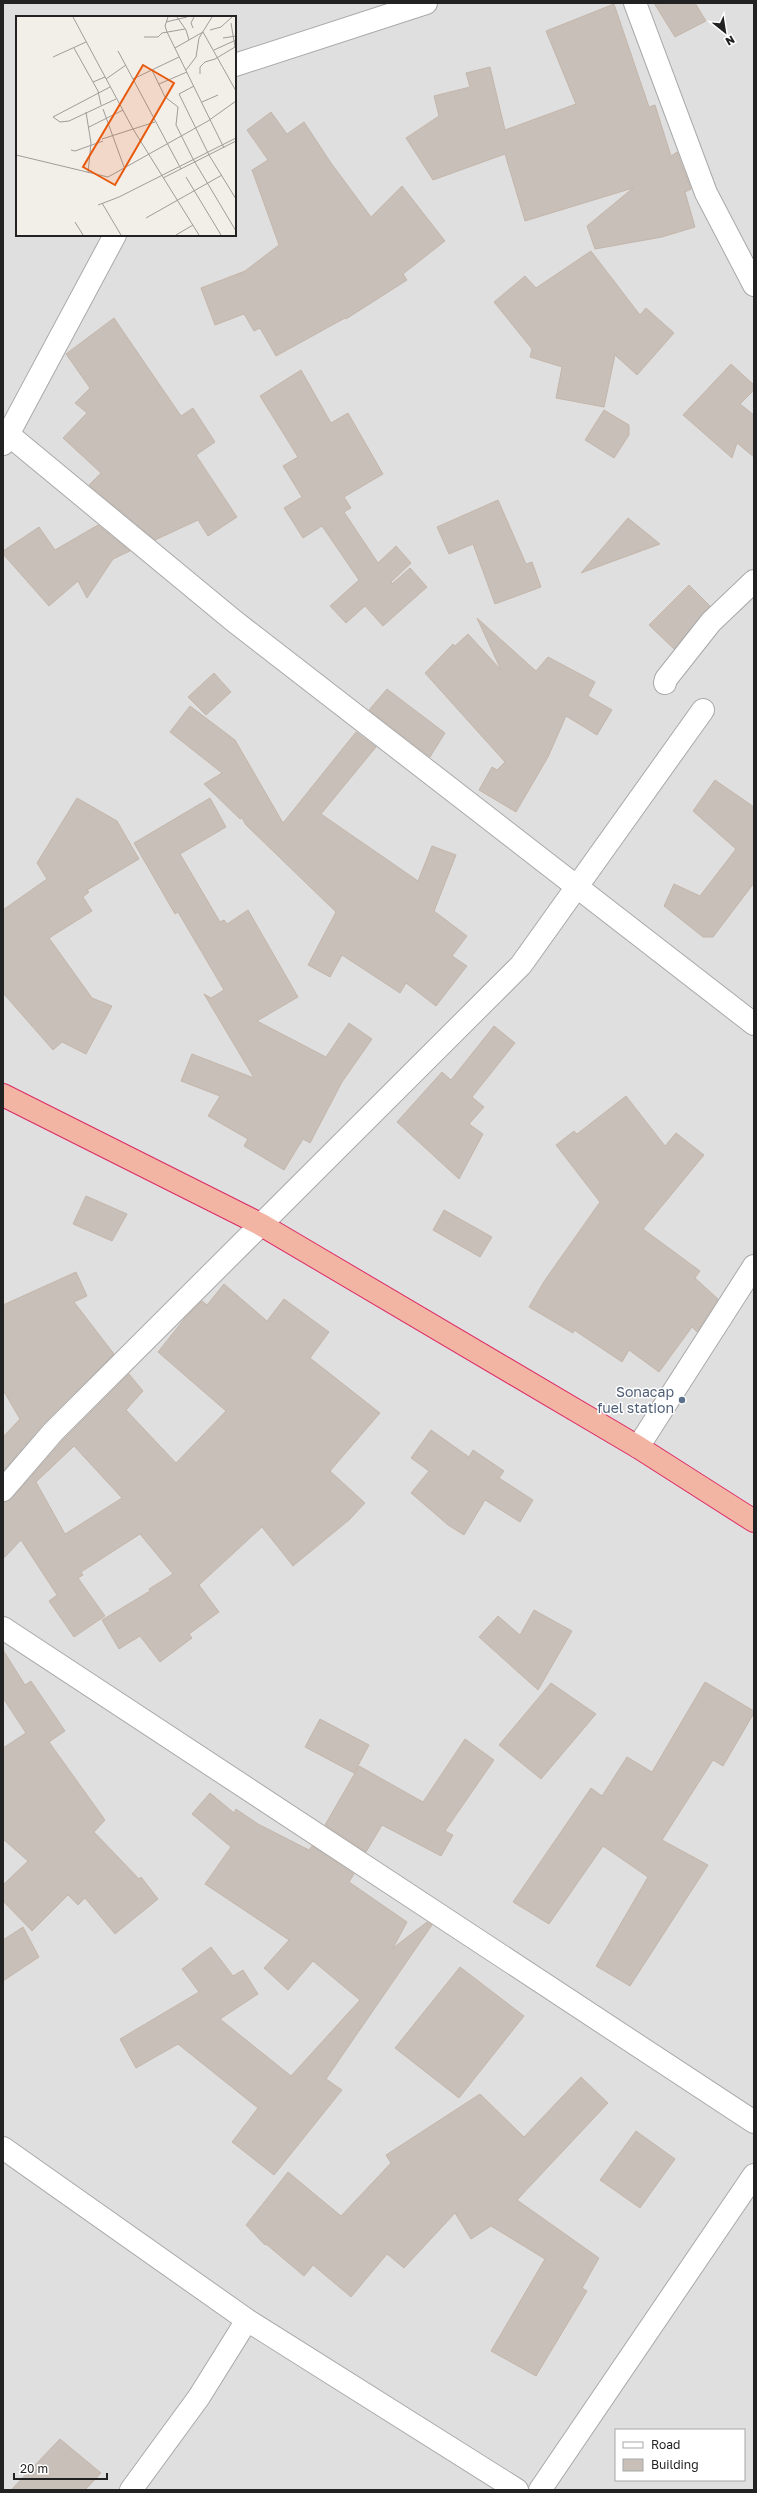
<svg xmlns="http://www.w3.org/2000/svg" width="757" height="2493" viewBox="0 0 757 2493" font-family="'Golos Text',sans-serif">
	<rect width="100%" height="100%" fill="#f2efe9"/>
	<!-- residential -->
	<path fill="#e0dfdf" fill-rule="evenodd" d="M3 3H754V2490H3ZM17 17H235V235H17ZM616 2430H744V2480H616Z"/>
	<!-- building -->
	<path fill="#c7bfb8" stroke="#c4b6ab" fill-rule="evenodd" d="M654 3H695L706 21 675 37Z
		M614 4 649 107 655 105 671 156 677 152 691 189 685 192 695 227 662 237 595 249 587 226 633 188 525 221 505 154 433 180 406 138 439 116 434 96 470 87 466 73 490 67 505 130 576 104 546 31Z
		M271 112 287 134 304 122 331 163 371 217 402 186 445 241 403 274 407 280 346 319 345 318 276 356 260 328 254 331 244 314 215 325 201 288 245 271 279 245 252 170 268 160 247 130Z
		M591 251 640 315 646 308 674 333 637 375 615 355 604 407 556 398 562 367 530 357 532 349 494 302 525 276 536 288Z
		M114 318 181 416 193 408 215 442 196 455 237 517 208 536 198 520 155 540 89 485 101 473 63 438 87 413 75 403 90 388 66 354Z
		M731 364 754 385V390L740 404 754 415V457L737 443 732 458 683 415Z
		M301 370 331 423 348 413 383 474 344 497 351 508 344 512 378 563 396 546 411 563 391 582 392 584 410 568 427 587 383 626 365 606 346 623 330 606 359 580 322 526 303 538 284 508 302 497 283 466 298 457 260 396Z
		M604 410 629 425V435L614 458 585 440Z
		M498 500 526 564 532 562 541 587 495 604 473 544 449 554 437 527Z
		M628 518 660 544 581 573Z
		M98 525 130 551 113 559 87 598 78 581 49 606 3 554V551L39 527 55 550Z
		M689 585 710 606 674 649 649 625Z
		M477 618 536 671 548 657 595 682 588 696 612 710 597 735 566 716 548 757 516 812 479 790 492 767 497 770 505 762 425 673 453 644 455 646 468 634 501 670Z
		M214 673 231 692 206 715 188 697Z
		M387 689 445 733 430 757 369 710Z
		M190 706 235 740 283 823 356 732 376 747 321 814 418 881 432 846 456 855 434 911 467 936 452 956 467 966 436 1006 406 983 400 993 342 955 330 977 308 965 336 912 246 825 242 818 240 819 204 784 222 773 170 732Z
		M715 780 754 807V883L713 937H703L664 906 674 884 700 896 736 849 693 811Z
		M77 798 117 821 139 859 87 890 89 892 83 897 92 911 49 938 92 998 112 1006 86 1054 62 1042 53 1050 3 993V910L47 879 37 863Z
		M210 798 226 827 180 854 220 922 224 920 227 924 248 910 298 997 257 1021 326 1057 349 1023 372 1039 342 1082 310 1143 303 1139 284 1170 244 1146 248 1139 208 1116 220 1096 181 1081 192 1054 254 1078 204 994 211 998 224 990 178 912 175 914 134 843Z
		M494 1026 515 1043 472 1097 484 1107 469 1124 483 1134 459 1179 397 1122 442 1072 451 1080Z
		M626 1096 665 1146 676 1133 704 1155 643 1229 700 1271 695 1278 718 1299 697 1332 692 1327 659 1372 629 1350 622 1362 574 1330 573 1333 529 1307 545 1280 600 1202 556 1145 574 1131 577 1134Z
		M86 1196 127 1214 112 1241 73 1224Z
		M444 1210 492 1237 480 1257 433 1230Z
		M76 1272 87 1296 74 1302 114 1354 44 1423 3 1471V1437L20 1419 3 1390V1305Z
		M224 1284 267 1321 284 1299 329 1332 310 1358 380 1413 330 1471 365 1503 349 1520 293 1566 262 1527 199 1585 219 1612 189 1634 192 1638 160 1662 140 1636 119 1649 102 1620 150 1591 149 1589 173 1574 140 1534 81 1572 83 1575 78 1578 105 1616 74 1637 49 1601 57 1595 21 1540 3 1559V1502L12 1498 62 1441 129 1374 143 1391 126 1410 176 1463 226 1411 158 1352 185 1318 202 1301 207 1305ZM74 1446 122 1498 65 1534 36 1482Z
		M431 1430 469 1457 473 1450 504 1471 499 1478 533 1500 520 1522 485 1500 464 1535 448 1525 411 1493 429 1471 411 1458Z
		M534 1610 572 1631 538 1690 479 1637 498 1616 520 1635Z
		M3 1650 25 1685 31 1681 65 1731 49 1742 105 1820 94 1832 139 1879 141 1877 158 1899 115 1934 85 1898 78 1905 68 1895 32 1931 3 1901V1885L28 1861 3 1839V1748L26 1733 3 1698Z
		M705 1682 754 1711V1713L723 1766 713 1760 662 1840 708 1865 630 1986 596 1966 648 1877 603 1846 549 1924 513 1902 591 1788 602 1796 627 1757 652 1772Z
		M551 1683 596 1714 541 1779 499 1745Z
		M320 1719 369 1745 354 1773 305 1747Z
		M465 1739 494 1760 445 1831 453 1835 441 1856 382 1825 366 1852 325 1825 359 1766 423 1802Z
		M210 1793 234 1813 236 1809 258 1824 309 1850 312 1846 354 1874 349 1882 407 1922 393 1948 427 1922 432 1925 326 2079 342 2090 274 2175 232 2142 258 2108 178 2044 136 2068 120 2039 199 1992 182 1969 211 1947 233 1976 243 1970 258 1994 220 2019 291 2076 360 2000 313 1961 288 1990 264 1968 289 1940 205 1884 231 1847 192 1814Z
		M23 1927 39 1957 3 1981V1940Z
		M460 1967 524 2016 459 2098 395 2048Z
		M581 2077 608 2103 517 2200 599 2258 582 2288 587 2291 536 2376 491 2351 545 2259 491 2226 471 2239 455 2213 404 2268 387 2254 351 2297 313 2265 304 2276 266 2244 265 2245 246 2225 288 2172 341 2216 391 2163 386 2155 480 2094 524 2137Z
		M636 2131 675 2159 640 2208 600 2180Z
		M60 2439 101 2473 85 2490H11Z"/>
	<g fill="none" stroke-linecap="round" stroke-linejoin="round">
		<!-- minor casing -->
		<g stroke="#a9a9a9" stroke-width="24">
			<path id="minor" d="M635 3 706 193 754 285
				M235 65 426 3
				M9 435 234 621 754 1024
				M3 444 115 235
				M665 683 666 679 711 622 754 581
				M638 1447 754 1266
				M3 1490 53 1432 521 965 703 710
				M3 1628 754 2122
				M3 2148 247 2320 517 2490
				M131 2490 199 2397 247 2320
				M540 2490 754 2175"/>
		</g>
		<!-- trunk casing -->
		<g stroke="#dc2a67" stroke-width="24">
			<path id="trunk" d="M3 1095 260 1224 638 1447 754 1521"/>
		</g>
		<!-- minor -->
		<use href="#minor" stroke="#fff" stroke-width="22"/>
		<!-- trunk -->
		<use href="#trunk" stroke="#f2b4a3" stroke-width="22"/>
	</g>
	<!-- markers -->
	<circle fill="#5c6f8a" stroke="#fff" stroke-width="1.5" cx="682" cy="1400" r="4"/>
	<g text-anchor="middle" stroke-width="3" stroke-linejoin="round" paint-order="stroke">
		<!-- service labels -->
		<g font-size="14" fill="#4e5e75" stroke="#fff" text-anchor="end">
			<text x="674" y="1397">Sonacap<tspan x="674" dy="16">fuel station</tspan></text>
		</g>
	</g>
	<!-- overview -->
	<g transform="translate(16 16)">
		<rect width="220" height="220" fill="#f2efe9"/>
		<path fill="none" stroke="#9f9d99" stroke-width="1" d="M57 1 117 113 183 219M152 1 149 10 151 16 208 132M161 1 170 14 173 24M150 6 171 1M177 12 175 7 178 1M194 14 205 11 216 1M128 21H142L146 17 169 13M207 22 220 20M58 32 82 75 85 89M159 32 187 16 220 75M198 34 220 24M102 35 165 153M37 41 70 26M136 54 149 81 162 91 160 109 177 143 220 215M170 54 180 41 183 22 196 1M184 58V51L189 46 199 43 219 31 215 7M90 63 110 49M117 63 163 41M77 66 89 61M143 68 171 56M178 70 163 78 193 139 220 183M94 71 37 101 44 106 53 105 100 83M186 86 202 79M87 93 108 151M70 96 75 127 72 157M73 111 107 94M86 123 139 106M55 134 59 135 87 125M0 139 92 161 192 105 220 85M170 161 205 219M147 162 220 125M86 187 105 219M82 189 103 181 220 122M130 202 206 159M59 206 67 219M160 219 177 209"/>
		<path fill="#e8590c" fill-opacity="0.15" stroke="#e8590c" stroke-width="2" d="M127 49 158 67 99 169 67 151Z"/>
		<rect width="220" height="220" fill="none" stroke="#222" stroke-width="2"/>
	</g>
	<!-- border -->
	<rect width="757" height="2493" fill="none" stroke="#222222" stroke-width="8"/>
	<!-- legend -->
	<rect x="615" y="2429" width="130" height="52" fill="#ffffff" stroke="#a7a7a7"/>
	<rect x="623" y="2442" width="20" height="6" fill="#ffffff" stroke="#a7a7a7"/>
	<text x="651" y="2449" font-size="12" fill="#222222">Road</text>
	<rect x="623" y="2459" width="20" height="12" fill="#c7bfb8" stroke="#a7a7a7"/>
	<text x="651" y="2469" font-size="12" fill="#222222">Building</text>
	<!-- north arrow -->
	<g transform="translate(725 32) rotate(150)" stroke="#ffffff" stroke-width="3" paint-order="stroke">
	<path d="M0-3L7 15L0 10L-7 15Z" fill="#222222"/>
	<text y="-6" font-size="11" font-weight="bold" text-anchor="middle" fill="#222222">N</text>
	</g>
	<!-- scale -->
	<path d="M14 2473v6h93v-6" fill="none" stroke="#222222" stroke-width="2"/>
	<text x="20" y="2473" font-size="12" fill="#222222" stroke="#ffffff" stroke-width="3" paint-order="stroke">20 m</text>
</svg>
